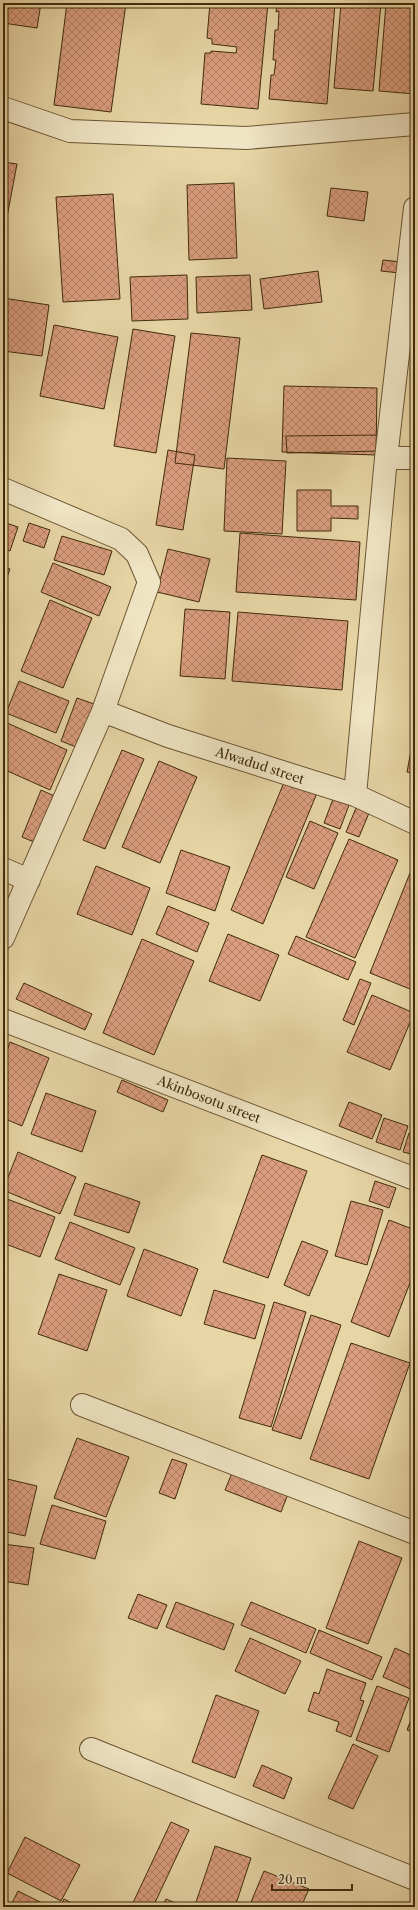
<svg xmlns="http://www.w3.org/2000/svg" width="418" height="1910" viewBox="0 0 418 1910" font-family="'Libre Caslon Text',serif">
	<defs>
		<pattern id="building-cross-hatch" width="8" height="8" patternUnits="userSpaceOnUse"><rect width="8" height="8" fill="#da9d7d"/><path d="M0 0l8 8M0 8l8-8" fill="none" stroke="#b28065"/></pattern>
	</defs>
	<rect width="100%" height="100%" fill="#e7d5a5"/>
	<filter id="stains"><feTurbulence type="fractalNoise" baseFrequency=".005" numOctaves="4"/><feColorMatrix values="0 0 0 0 .2 0 0 0 0 .09 0 0 0 0 .02 0 0 0 .5 -.17"/></filter>
	<radialGradient id="worn" r=".72"><stop offset=".6" stop-color="#630" stop-opacity="0"/><stop offset="1" stop-color="#630" stop-opacity=".3"/></radialGradient>
	<!-- building -->
	<path fill="url(#building-cross-hatch)" stroke="#402b0c" d="M3 3H41L37 28 3 23Z
		M67 3H126L111 112 54 105Z
		M210 3H268L258 109 201 104 205 53H211V51L236 53 237 47 212 44V39L207 38Z
		M277 3H335L327 104 269 99 271 75H274L276 60H273L275 30H278L279 11 276 12Z
		M341 3H381L373 91 334 88Z
		M386 3H415V94L379 91Z
		M3 162 17 164 3 238Z
		M234 183 237 258 189 260 187 185Z
		M331 188 368 192 364 221 327 216Z
		M113 194 120 299 63 302 56 197Z
		M383 260 401 262 400 273 381 271Z
		M318 271 322 302 264 309 260 279Z
		M187 275 188 319 132 321 130 277Z
		M250 275 252 310 197 313 196 277Z
		M3 298 49 305 42 356 3 351Z
		M54 325 118 337 104 409 40 396Z
		M133 329 175 336 156 453 114 446Z
		M191 333 240 338 224 469 175 463Z
		M284 386 377 388 376 455 282 452Z
		M381 435V451L287 453 286 436Z
		M168 450 195 455 183 530 156 525Z
		M227 458 286 461 282 534 224 531Z
		M297 490H331V506H358V519L331 518V531H297Z
		M3 522 18 527 10 551 3 548Z
		M29 523 50 530 44 548 23 541Z
		M240 533 360 542 356 600 236 592Z
		M62 536 112 551 104 575 54 560Z
		M168 549 210 559 199 602 157 592Z
		M53 563 111 587 99 616 41 592Z
		M3 566 10 569 3 588Z
		M50 600 92 618 63 688 21 671Z
		M185 609 230 612 225 679 180 676Z
		M238 612 348 621 342 690 232 681Z
		M19 681 69 701 56 733 6 713Z
		M77 698 97 705 81 749 61 741Z
		M3 721 67 750 50 790 3 769Z
		M415 729V773L407 772Z
		M122 750 144 759 105 849 83 840Z
		M159 761 197 777 160 863 122 847Z
		M285 780 317 793 263 924 231 910Z
		M41 790 61 799 41 845 22 837Z
		M333 799 349 805 340 829 324 823Z
		M356 808 369 813 359 837 346 832Z
		M310 821 338 833 314 889 286 877Z
		M349 839 398 860 355 958 306 937Z
		M181 850 230 867 215 911 166 893Z
		M96 866 150 888 132 935 77 914Z
		M410 873 415 875V991L370 973Z
		M168 906 209 923 197 952 156 934Z
		M228 934 279 955 260 1001 209 981Z
		M296 936 356 962 348 980 288 954Z
		M142 939 194 961 154 1055 103 1033Z
		M360 979 371 983 354 1025 343 1020Z
		M24 983 92 1014 85 1030 16 999Z
		M372 995 414 1013 390 1070 347 1052Z
		M10 1042 49 1058 22 1126 3 1118V1060Z
		M122 1080 168 1100 163 1112 117 1092Z
		M46 1093 96 1111 82 1152 31 1134Z
		M349 1102 382 1115 372 1139 339 1126Z
		M384 1118 408 1126 400 1150 376 1142Z
		M409 1133 415 1135V1155L403 1152Z
		M18 1152 76 1177 60 1214 3 1190Z
		M262 1155 307 1171 268 1278 223 1262Z
		M375 1181 396 1188 389 1208 369 1201Z
		M85 1183 140 1202 129 1233 74 1215Z
		M7 1199 55 1217 40 1257 3 1243V1211Z
		M351 1201 383 1210 367 1265 335 1256Z
		M389 1220 415 1230V1270L389 1337 351 1322Z
		M70 1222 135 1248 120 1285 55 1259Z
		M302 1241 328 1251 309 1296 284 1285Z
		M144 1249 198 1269 181 1316 127 1296Z
		M59 1274 107 1290 87 1351 38 1334Z
		M214 1290 265 1305 255 1339 204 1324Z
		M274 1302 306 1312 271 1427 239 1418Z
		M311 1315 341 1325 301 1439 272 1430Z
		M351 1343 410 1363 369 1479 310 1459Z
		M77 1438 129 1457 106 1517 54 1498Z
		M172 1459 187 1464 175 1499 159 1493Z
		M232 1473 288 1494 281 1512 225 1490Z
		M3 1478 37 1486 25 1536 3 1531Z
		M52 1505 106 1521 95 1559 40 1544Z
		M359 1541 402 1558 368 1644 326 1628Z
		M3 1544 34 1548 28 1585 3 1581Z
		M138 1594 167 1605 157 1629 128 1618Z
		M176 1602 234 1624 224 1650 166 1627Z
		M251 1602 316 1629 306 1653 241 1625Z
		M319 1630 382 1657 372 1680 310 1653Z
		M250 1638 301 1661 285 1694 235 1671Z
		M395 1648 415 1657V1691L383 1677Z
		M327 1669 366 1683 360 1700 364 1701 351 1737 336 1731 339 1722 308 1711 314 1692 319 1694Z
		M377 1686 409 1698 389 1752 356 1740Z
		M216 1695 259 1711 235 1778 192 1762Z
		M415 1709V1733L407 1730Z
		M353 1744 378 1756 353 1809 328 1798Z
		M262 1765 292 1778 284 1799 253 1786Z
		M171 1822 189 1830 153 1907H131Z
		M25 1837 80 1865 61 1901 7 1873Z
		M215 1846 251 1858 235 1907H201L195 1905Z
		M264 1871 309 1889 301 1907H249Z
		M18 1891 50 1907H10Z
		M64 1899 80 1907H61Z
		M166 1899 185 1907H162Z"/>
	<g fill="none" stroke-linecap="round" stroke-linejoin="round">
		<!-- street casing -->
		<g stroke="#6a5632" stroke-width="24">
			<path id="street" d="M3 108 70 131 246 138 415 124
				M386 458H415
				M3 489 121 539 137 554 149 582 103 711 3 938
				M103 711 168 736 355 795 415 823
				M355 795 386 458 415 208
				M3 869 29 880
				M3 1020 415 1179
				M82 1405 415 1533
				M91 1749 415 1879"/>
		</g>
		<!-- street -->
		<use href="#street" stroke="#efe4c4" stroke-width="22"/>
	</g>
	<g text-anchor="middle" stroke-width="3" stroke-linejoin="round" paint-order="stroke">
		<!-- street labels -->
		<g font-size="13" fill="#402b0c" stroke="#efe4c4">
			<text transform="translate(260 765) rotate(18)" y="5">Alwadud street</text>
			<text transform="translate(209 1099) rotate(21)" y="5">Akinbosotu street</text>
		</g>
	</g>
	<!-- margin -->
	<rect width="418" height="1910" fill="none" stroke="#e7d5a5" stroke-width="16"/>
	<rect x="4" y="4" width="410" height="1902" fill="none" stroke="#402b0c" stroke-width="2"/>
	<rect x="8" y="8" width="402" height="1894" fill="none" stroke="#402b0c"/>
	<!-- scale -->
	<path d="M272 1884v6h80v-6" fill="none" stroke="#402b0c" stroke-width="2"/>
	<text x="278" y="1884" font-size="12" fill="#402b0c" stroke="#efe4c4" stroke-width="3" paint-order="stroke">20 m</text>
	<rect width="100%" height="100%" filter="url(#stains)"/>
	<rect width="100%" height="100%" fill="url(#worn)"/>
</svg>
